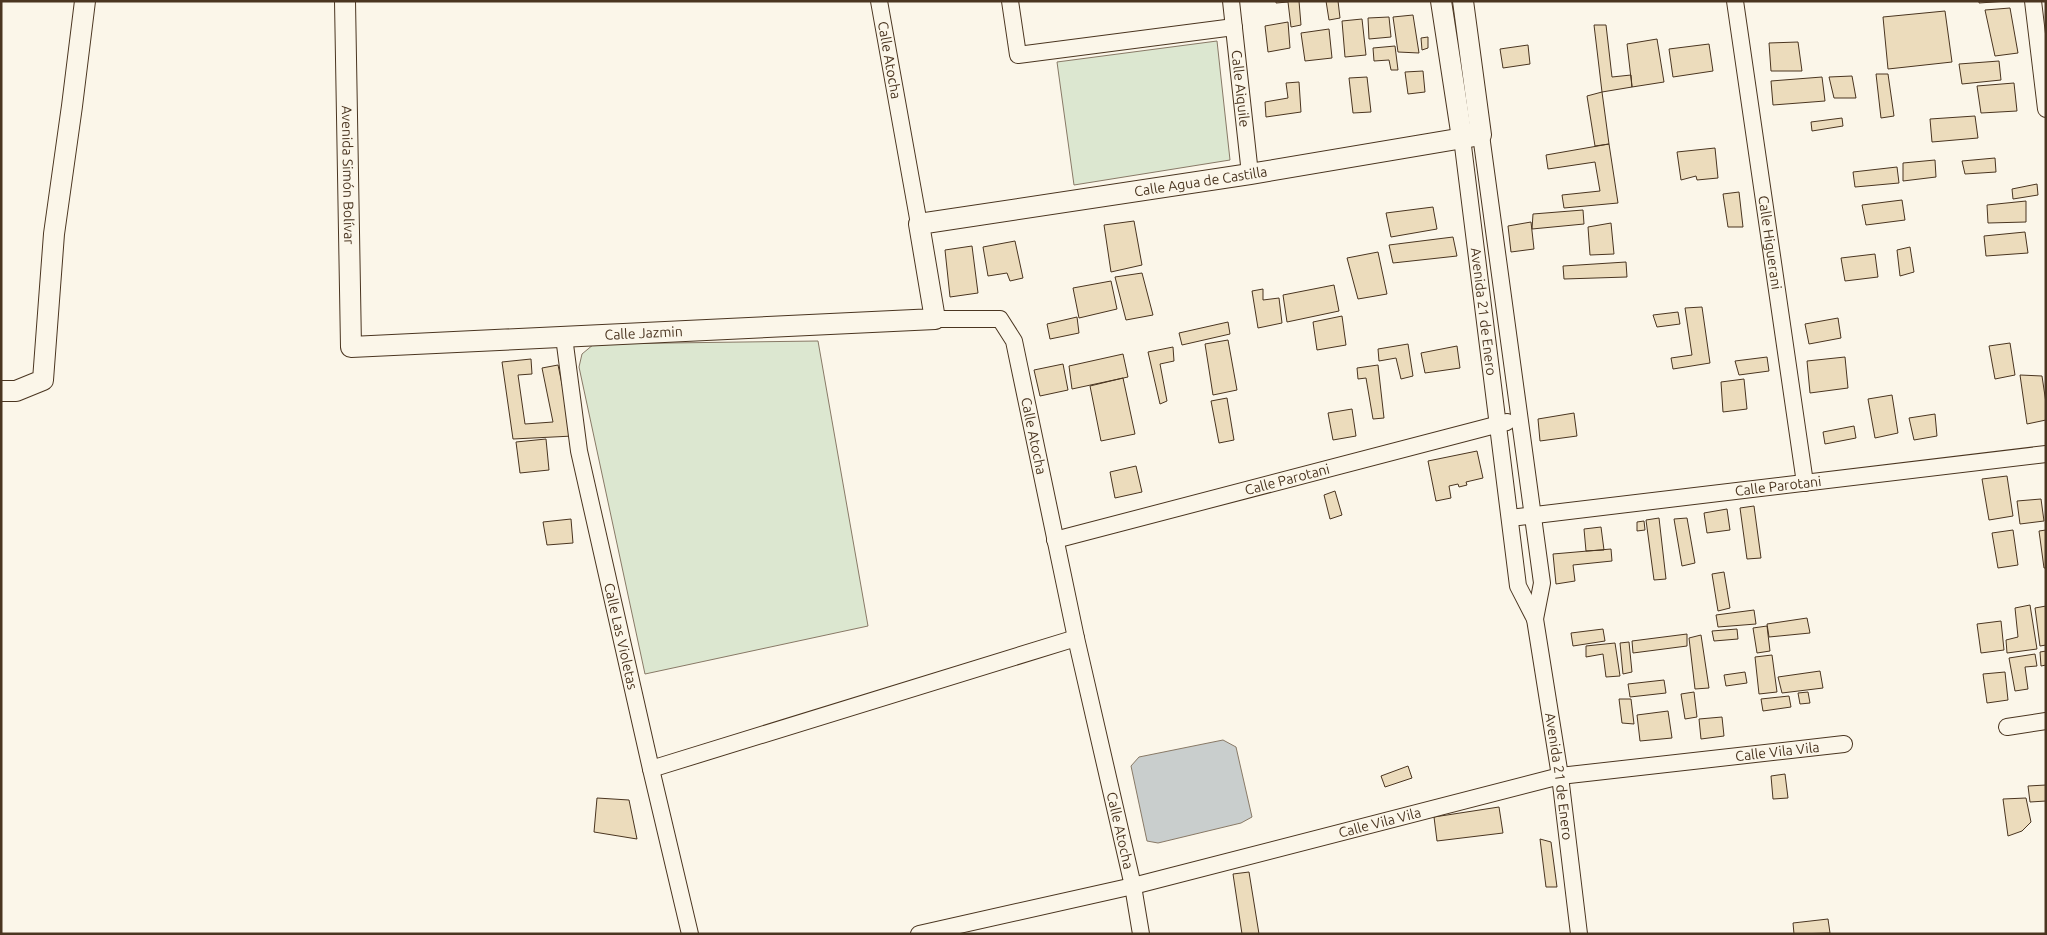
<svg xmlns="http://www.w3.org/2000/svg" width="2047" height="935" viewBox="0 0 2047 935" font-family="Ubuntu,sans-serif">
	<rect width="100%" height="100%" fill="#fbf6e9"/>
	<!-- green -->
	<path fill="#dce7d0" stroke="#887966" d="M1217 41 1230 160 1074 185 1057 62Z
		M818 341 868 626 645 674 579 367 582 354 594 344Z"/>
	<!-- water -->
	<path fill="#c9cecd" stroke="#887966" d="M1223 740 1236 747 1252 817 1241 823 1158 843 1147 841 1131 766 1139 757Z"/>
	<!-- building -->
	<path fill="#ecdcbc" stroke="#4a3520" d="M1276 1H1299L1301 25 1291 27 1288 2 1276 3Z
		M1326 1H1338L1340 18 1329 20Z
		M1979 1H2008L1979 3Z
		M2010 8 2018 53 1995 56 1985 10Z
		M1945 11 1952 62 1888 69 1883 17Z
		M1413 15 1419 53 1398 52 1393 17Z
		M1389 17 1391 37 1369 39 1368 18Z
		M1362 19 1366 55 1345 57 1342 21Z
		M1288 22 1290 48 1268 52 1265 26Z
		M1594 25H1606L1612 77 1631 75 1632 87 1602 92Z
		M1329 29 1332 58 1305 61 1301 33Z
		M1428 37V48L1422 50 1421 38Z
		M1657 39 1664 82 1632 87 1627 44Z
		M1798 42 1802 71H1771L1769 43Z
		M1709 44 1713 71 1673 77 1669 49Z
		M1528 45 1530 64 1503 68 1500 49Z
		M1395 46 1398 70H1391L1389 60 1374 61 1373 48Z
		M1999 61 2001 80 1962 84 1959 64Z
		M1423 71 1425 92 1408 94 1405 72Z
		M1876 74H1888L1894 116 1881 118Z
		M1852 76 1856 98H1834L1829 77Z
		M1367 77 1371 112 1353 113 1349 78Z
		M1822 77 1825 101 1773 105 1771 81Z
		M1299 82 1301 112 1266 117 1265 102 1288 98 1286 83Z
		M2014 83 2017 111 1981 113 1977 86Z
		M1602 92 1609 144 1595 146 1587 96Z
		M1975 116 1978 138 1932 142 1930 119Z
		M1842 118 1843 126 1812 131 1811 122Z
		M1609 144 1618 203 1564 208 1562 195 1600 191 1595 162 1548 169 1546 155Z
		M1715 148 1718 178 1697 180 1696 176 1681 180 1677 152Z
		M1995 158 1996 172 1965 174 1962 161Z
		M1935 160 1936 177 1903 181V163Z
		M1897 167 1899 183 1855 187 1853 172Z
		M2037 184 2038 195 2013 199 2012 189Z
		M1739 192 1743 227H1728L1723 194Z
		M1902 200 1905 220 1866 225 1862 205Z
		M2026 201V222L1988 223 1987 205Z
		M1433 207 1437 229 1391 237 1386 213Z
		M1583 210 1584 224 1532 229 1533 214Z
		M1134 221 1142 265 1111 272 1104 225Z
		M1531 222 1534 249 1511 252 1508 226Z
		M1611 223 1614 254 1590 255 1588 227Z
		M2025 232 2028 253 1986 256 1984 236Z
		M1453 237 1457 256 1393 263 1389 245Z
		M1015 241 1023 278 1010 281 1007 273 988 276 983 247Z
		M972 246 978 293 950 297 945 250Z
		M1910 247 1914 272 1900 276 1897 250Z
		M1378 252 1387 294 1358 299 1347 258Z
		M1875 254 1878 277 1845 281 1841 258Z
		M1626 262 1627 277 1564 279 1563 266Z
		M1142 273 1153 315 1126 320 1115 277Z
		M1111 281 1117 309 1079 318 1073 288Z
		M1334 285 1339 311 1287 322 1283 295Z
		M1263 289V300L1279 298 1282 323 1258 328 1252 291Z
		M1702 307 1710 363 1673 369 1671 358 1692 355 1685 308Z
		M1678 312 1680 324 1657 327 1653 315Z
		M1342 316 1346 345 1317 350 1313 322Z
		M1077 317 1079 333 1050 339 1047 324Z
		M1838 318 1841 338 1809 344 1805 324Z
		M1228 322 1230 334 1182 345 1179 333Z
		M1228 340 1237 390 1213 395 1205 344Z
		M2010 343 2015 375 1995 379 1989 346Z
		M1408 344 1413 376 1401 379 1396 358 1379 361 1378 349Z
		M1457 346 1460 368 1425 373 1421 353Z
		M1173 347 1174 361 1160 364 1167 401 1160 404 1148 352Z
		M1123 354 1128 377 1072 389 1069 366Z
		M1767 357 1769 371 1739 375 1735 361Z
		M1845 357 1848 388 1810 393 1807 361Z
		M531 359 532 374 518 375 525 424 553 422 542 368 558 365 573 436 513 439 502 362Z
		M1063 364 1068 390 1040 396 1034 370Z
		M1378 365 1384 418 1373 419 1366 378 1358 379 1357 368Z
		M2020 375 2042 376 2046 403V420L2027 424Z
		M1123 378 1135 434 1101 441 1090 386Z
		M1744 379 1747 409 1723 412 1721 382Z
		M1892 395 1898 433 1875 438 1868 399Z
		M1227 398 1234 440 1219 443 1211 401Z
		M1352 409 1356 436 1333 440 1328 413Z
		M1574 413 1577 436 1540 441 1538 419Z
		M1935 414 1937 436 1914 440 1909 418Z
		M1854 426 1856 438 1825 444 1823 432Z
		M546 439 549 470 520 473 516 442Z
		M1477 451 1483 478 1466 482 1467 485 1459 487 1458 484 1449 486 1451 498 1436 501 1428 461Z
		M1136 466 1142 492 1115 498 1110 472Z
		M2007 476 2013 516 1989 520 1982 479Z
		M1335 491 1342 515 1330 519 1324 495Z
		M2041 499 2044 521 2020 524 2017 501Z
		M1754 506 1761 558 1747 559 1740 508Z
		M1727 509 1730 530 1707 533 1704 513Z
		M1659 518 1666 579 1654 580 1646 520Z
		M1687 518 1695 563 1682 566 1674 519Z
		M571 519 573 543 547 545 543 522Z
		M1644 521 1645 530 1637 531V522Z
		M1601 527 1604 550 1586 551 1584 529Z
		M2013 530 2018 565 1998 568 1992 533Z
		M2046 530V568H2044L2039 531Z
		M1611 549 1612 561 1573 565 1575 581 1556 584 1553 554Z
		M1724 572 1730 608 1718 611 1712 574Z
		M2030 605 2037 649 2007 653 2006 640 2018 637 2015 608Z
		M2046 606V645L2040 646 2035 608Z
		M1754 610 1756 624 1718 627 1716 615Z
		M1807 618 1810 633 1769 637 1767 624Z
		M2001 621 2004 650 1981 653 1977 624Z
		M1767 626 1770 651 1757 653 1753 628Z
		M1603 629 1605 641 1573 646 1571 633Z
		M1737 629 1738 639 1714 641 1712 631Z
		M1687 634V646L1633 653 1632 641Z
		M1701 635 1709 688 1695 689 1689 638Z
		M1629 642 1632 672 1623 674 1620 643Z
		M1615 643 1620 676 1606 677 1603 654 1586 657V646Z
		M2046 651V665L2041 666 2040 652Z
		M2035 654 2037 666 2025 667 2028 689 2015 691 2009 658Z
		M1772 655 1777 692 1759 694 1755 657Z
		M1820 671 1823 688 1782 693 1778 677Z
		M1745 672 1747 683 1726 686 1724 675Z
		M2005 672 2008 700 1987 703 1983 674Z
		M1664 680 1666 693 1630 697 1628 684Z
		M1694 692 1697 717 1685 719 1681 694Z
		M1808 692 1810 703 1800 704 1798 693Z
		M1789 696 1791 707 1763 711 1761 699Z
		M1619 699H1631L1634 724 1622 723Z
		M1668 711 1672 738 1640 741 1637 715Z
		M1722 717 1724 736 1701 739 1699 719Z
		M1408 766 1412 778 1385 787 1381 776Z
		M1785 774 1788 798 1773 799 1771 776Z
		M2046 785V801L2030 802 2028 786Z
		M597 798 629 800 637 839 594 832Z
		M2026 798 2031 822 2022 831 2008 836 2003 799Z
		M1499 807 1503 833 1437 841 1434 817Z
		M1540 839 1551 842 1557 887H1546Z
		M1249 872 1259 934H1242L1233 874Z
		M1828 919 1830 933 1794 934 1793 923Z"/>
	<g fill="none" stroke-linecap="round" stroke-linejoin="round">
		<!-- minor casing -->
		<g stroke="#4a3520" stroke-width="18">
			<g id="minor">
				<path id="s1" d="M879 1 919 224"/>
				<path d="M1010 1 1018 55 1234 27"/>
				<path id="s2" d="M1231 1 1250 174"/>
				<path id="s3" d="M1735 1 1805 483"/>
				<path d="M2033 1 2046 109"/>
				<path id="s4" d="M1481 135 1542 583 1535 619 1560 776 1579 934"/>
				<path id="s5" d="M1462 138 1518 586 1535 619"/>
				<path id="s6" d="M935 319H1000L1014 341 1076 638 1133 886 1141 934"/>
				<path id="s7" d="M564 337 579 451 651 769 690 934"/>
				<path id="s8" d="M1510 518 2046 454"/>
				<path id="s9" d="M1055 540 1507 422"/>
				<path d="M2007 727 2046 721"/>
				<path d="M651 769 1076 638"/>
				<path id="s10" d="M919 934 1133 886 1560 776 1844 744"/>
			</g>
		</g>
		<!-- tertiary casing -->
		<g stroke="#4a3520" stroke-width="22">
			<g id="tertiary">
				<path id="s11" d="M345 1 351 347 935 319 919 224 1250 174 1481 135 1463 1"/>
				<path d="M1441 1 1462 138"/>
				<path d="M1 391H16L43 380 54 234 72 106 85 1"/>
			</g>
		</g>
		<!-- minor -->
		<use href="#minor" stroke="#fbf6e9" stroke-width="16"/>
		<!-- tertiary -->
		<use href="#tertiary" stroke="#fbf6e9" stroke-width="20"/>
	</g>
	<g text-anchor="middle" stroke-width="4" stroke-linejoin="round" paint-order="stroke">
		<!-- street labels -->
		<g font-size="14" fill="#4a3520" stroke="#fbf6e9">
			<text dy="5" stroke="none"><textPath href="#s1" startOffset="60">Calle Atocha</textPath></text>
			<text dy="5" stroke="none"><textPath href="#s2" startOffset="88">Calle Aiquile</textPath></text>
			<text dy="5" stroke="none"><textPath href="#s11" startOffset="174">Avenida Simón Bolívar</textPath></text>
			<text dy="5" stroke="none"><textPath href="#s11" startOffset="1312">Calle Agua de Castilla</textPath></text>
			<text dy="5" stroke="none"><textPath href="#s3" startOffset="244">Calle Higuerani</textPath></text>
			<text dy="5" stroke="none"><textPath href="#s5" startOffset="175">Avenida 21 de Enero</textPath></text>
			<text dy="5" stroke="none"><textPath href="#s11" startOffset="639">Calle Jazmin</textPath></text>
			<text dy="5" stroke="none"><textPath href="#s6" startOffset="188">Calle Atocha</textPath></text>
			<text dy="5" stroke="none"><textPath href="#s9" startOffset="240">Calle Parotani</textPath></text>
			<text dy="5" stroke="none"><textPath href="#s8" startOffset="270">Calle Parotani</textPath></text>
			<text dy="5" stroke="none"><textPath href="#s7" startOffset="305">Calle Las Violetas</textPath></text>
			<text dy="5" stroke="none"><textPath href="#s10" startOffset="879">Calle Vila Vila</textPath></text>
			<text dy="5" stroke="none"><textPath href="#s4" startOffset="648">Avenida 21 de Enero</textPath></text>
			<text dy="5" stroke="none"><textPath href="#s10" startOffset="474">Calle Vila Vila</textPath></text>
			<text dy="5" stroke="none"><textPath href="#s6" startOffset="592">Calle Atocha</textPath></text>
		</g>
	</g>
	<!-- border -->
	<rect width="2047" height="935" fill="none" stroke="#4a3520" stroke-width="5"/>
</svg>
